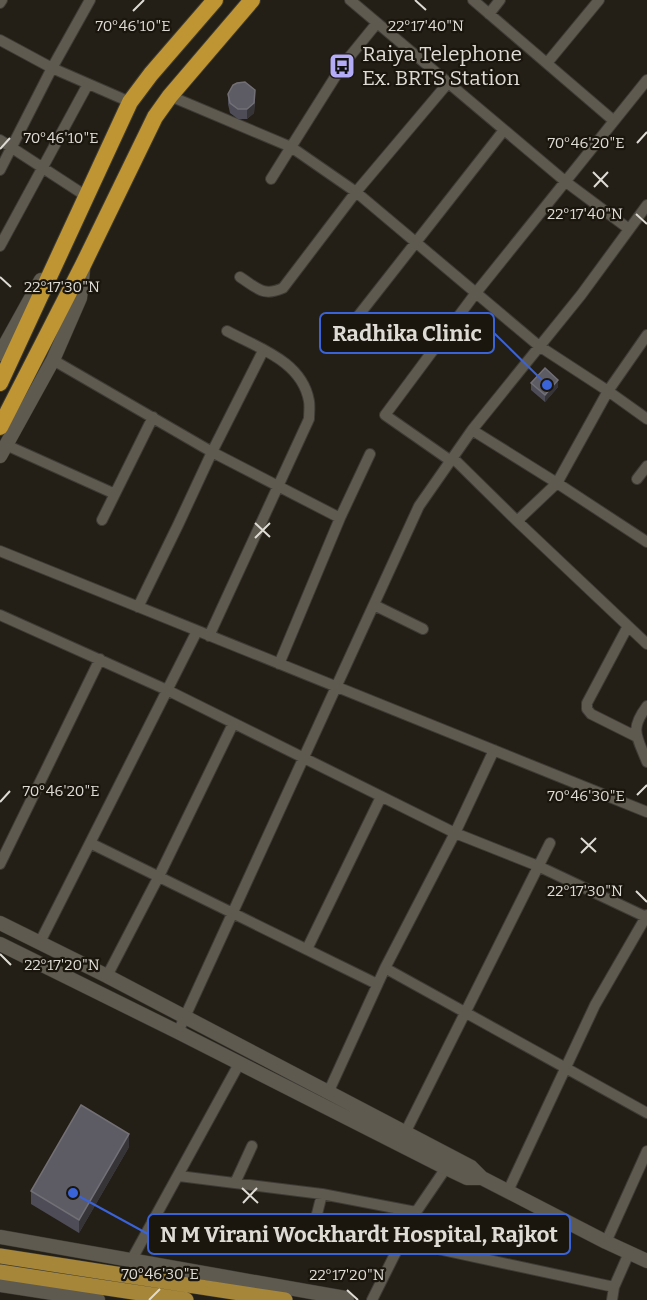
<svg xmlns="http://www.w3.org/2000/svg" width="647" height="1300" viewBox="0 0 647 1300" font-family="Bitter,serif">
	<rect width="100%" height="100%" fill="#231f16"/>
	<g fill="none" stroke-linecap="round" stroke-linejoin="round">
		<!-- minor casing -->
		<g stroke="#3e3b35" stroke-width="12">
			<path id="minor" d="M350 0 566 182 629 229
				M473 0 614 121
				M0 3 2 0
				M489 14 500 0
				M377 23 342 66 291 147 356 192 539 346 608 391 647 419
				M0 40 52 68 130 102
				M547 63 599 0
				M170 96 291 147 271 179
				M0 140 86 196
				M0 170 52 68 90 0
				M0 246 88 84
				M240 277C257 288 263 297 283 288L356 192 448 83
				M340 339 504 130
				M53 360 212 452 263 351
				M472 430 557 483 608 391 647 335
				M6 445 115 494
				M453 458 517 521
				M451 461 385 415 475 294 647 80
				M637 479 647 466
				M340 518 370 454
				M102 520 153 417
				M647 542 557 483 517 521 647 644
				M0 551 647 812
				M374 605 423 629
				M138 607 178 525 212 452 340 518 279 664
				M0 615 167 690 455 833 538 866 646 917
				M628 626 587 703V709L591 714 637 737
				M209 636 309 419C309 414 310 407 309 401 302 361 258 348 227 331
				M647 706C629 730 637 736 647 762
				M90 843 377 984
				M0 864 100 659
				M40 942 197 631
				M307 949 381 797
				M385 968 647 1113
				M107 976 159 876 233 724
				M178 1032 419 506 472 430 581 295 647 205
				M328 1093 385 968 455 833 494 750
				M402 1139 550 843
				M179 1176 322 1194 416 1212
				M235 1183 252 1146
				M508 1191 595 1005 647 915
				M401 1241 614 1287 612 1300
				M310 1242 322 1194
				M606 1242 647 1151
				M132 1259 239 1064
				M614 1287 629 1253
				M372 1300 416 1212 446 1168"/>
		</g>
		<!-- tertiary casing -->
		<g stroke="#3e3b35" stroke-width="15">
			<path id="tertiary" d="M0 354 41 280
				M0 456 53 360 80 298 83 270
				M0 923 107 976 471 1167 482 1178 606 1242 647 1261
				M0 944 178 1032 446 1168 467 1178H482
				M0 1237 345 1298 347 1300
				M0 1285 98 1300"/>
		</g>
		<!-- primary casing -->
		<g stroke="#3e3b35" stroke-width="16">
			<path id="primary" d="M0 1256 285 1300
				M0 1272 186 1300"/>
		</g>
		<!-- trunk casing -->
		<g stroke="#3e3b35" stroke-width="18">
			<path id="trunk" d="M0 383 130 102 151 74 215 0
				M0 427 83 265 155 117 170 96 252 0"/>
		</g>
		<!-- minor -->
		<use href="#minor" stroke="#5f5a4f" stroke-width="10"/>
		<!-- tertiary -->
		<use href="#tertiary" stroke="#5f5a4f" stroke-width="14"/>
		<!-- primary -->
		<use href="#primary" stroke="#a68639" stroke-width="15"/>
		<!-- trunk -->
		<use href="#trunk" stroke="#be9532" stroke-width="16"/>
	</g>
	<!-- wall -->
	<path fill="#4e4d57" d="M228 94 255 101 254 113 247 119H238L230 113 228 104Z
		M531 383 558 387 545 402 531 390Z
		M129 1147 79 1233 31 1204V1191Z"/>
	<!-- shaded-wall -->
	<path fill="#363437" d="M255 90 254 113 247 119V109Z
		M558 380V387L545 402V395Z
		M129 1134V1147L79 1233V1220Z"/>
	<!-- building -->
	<path fill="#5d5c64" stroke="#727076" stroke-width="1.5" d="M245 82 255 90 254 103 247 109H238L230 103 228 94 233 85 237 83Z
		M545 368 558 380 545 395 531 383Z
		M81 1105 129 1134 79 1220 31 1191Z"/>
	<!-- ticks -->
	<path fill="none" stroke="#dedbd5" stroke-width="2" d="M415 0 426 10M133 11 144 0M637 143 647 132M0 149 10 138M593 172 608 187M594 187 608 172M636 214 647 224M0 277 11 287M255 523 270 537M255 538 270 523M637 795 647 785M0 802 10 791M581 838 596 852M581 853 596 838M636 891 647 902M0 954 11 965M242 1188 258 1203M243 1203 257 1188M347 1290 358 1300M149 1300 160 1289"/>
	<!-- icons -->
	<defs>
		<g id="bus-square" transform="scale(1.35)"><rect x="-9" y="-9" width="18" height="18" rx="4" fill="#b5acf8" stroke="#1a150d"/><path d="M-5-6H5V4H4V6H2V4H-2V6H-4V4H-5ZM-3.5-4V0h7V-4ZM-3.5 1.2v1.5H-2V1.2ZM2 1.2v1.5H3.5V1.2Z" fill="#111"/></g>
	</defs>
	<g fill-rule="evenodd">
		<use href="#bus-square" x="342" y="66"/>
	</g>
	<g text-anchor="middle" stroke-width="4.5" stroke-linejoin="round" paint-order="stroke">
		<!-- poi labels -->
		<g font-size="21" fill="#dedbd5" stroke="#1a150d" text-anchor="start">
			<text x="362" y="61">Raiya Telephone<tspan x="362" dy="24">Ex. BRTS Station</tspan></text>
		</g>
	</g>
	<g font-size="15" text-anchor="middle" fill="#dedbd5" stroke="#1a150d" stroke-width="4.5" stroke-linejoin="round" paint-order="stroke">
		<text x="426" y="31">22°17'40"N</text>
		<text x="133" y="31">70°46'10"E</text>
		<text x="61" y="143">70°46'10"E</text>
		<text x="586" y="148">70°46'20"E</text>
		<text x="585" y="219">22°17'40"N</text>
		<text x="62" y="292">22°17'30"N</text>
		<text x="61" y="796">70°46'20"E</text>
		<text x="586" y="801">70°46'30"E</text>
		<text x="585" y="896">22°17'30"N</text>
		<text x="62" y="970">22°17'20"N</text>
		<text x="160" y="1279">70°46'30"E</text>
		<text x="347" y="1280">22°17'20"N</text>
	</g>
	<!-- callouts -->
	<path fill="none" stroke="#3a63d8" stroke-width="2" d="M547 385L494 333M73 1193L148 1234"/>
	<g fill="#3a63d8" stroke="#1a150d" stroke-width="2">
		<circle cx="547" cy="385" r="6"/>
		<circle cx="73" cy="1193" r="6"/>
	</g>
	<g fill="#1a150d" stroke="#3a63d8" stroke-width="2">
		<rect x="320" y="313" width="174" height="40" rx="6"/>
		<rect x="148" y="1214" width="422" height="40" rx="6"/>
	</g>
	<g font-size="22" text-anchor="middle" font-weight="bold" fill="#dedbd5">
		<text x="407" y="341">Radhika Clinic</text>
		<text x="359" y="1242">N M Virani Wockhardt Hospital, Rajkot</text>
	</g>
</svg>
